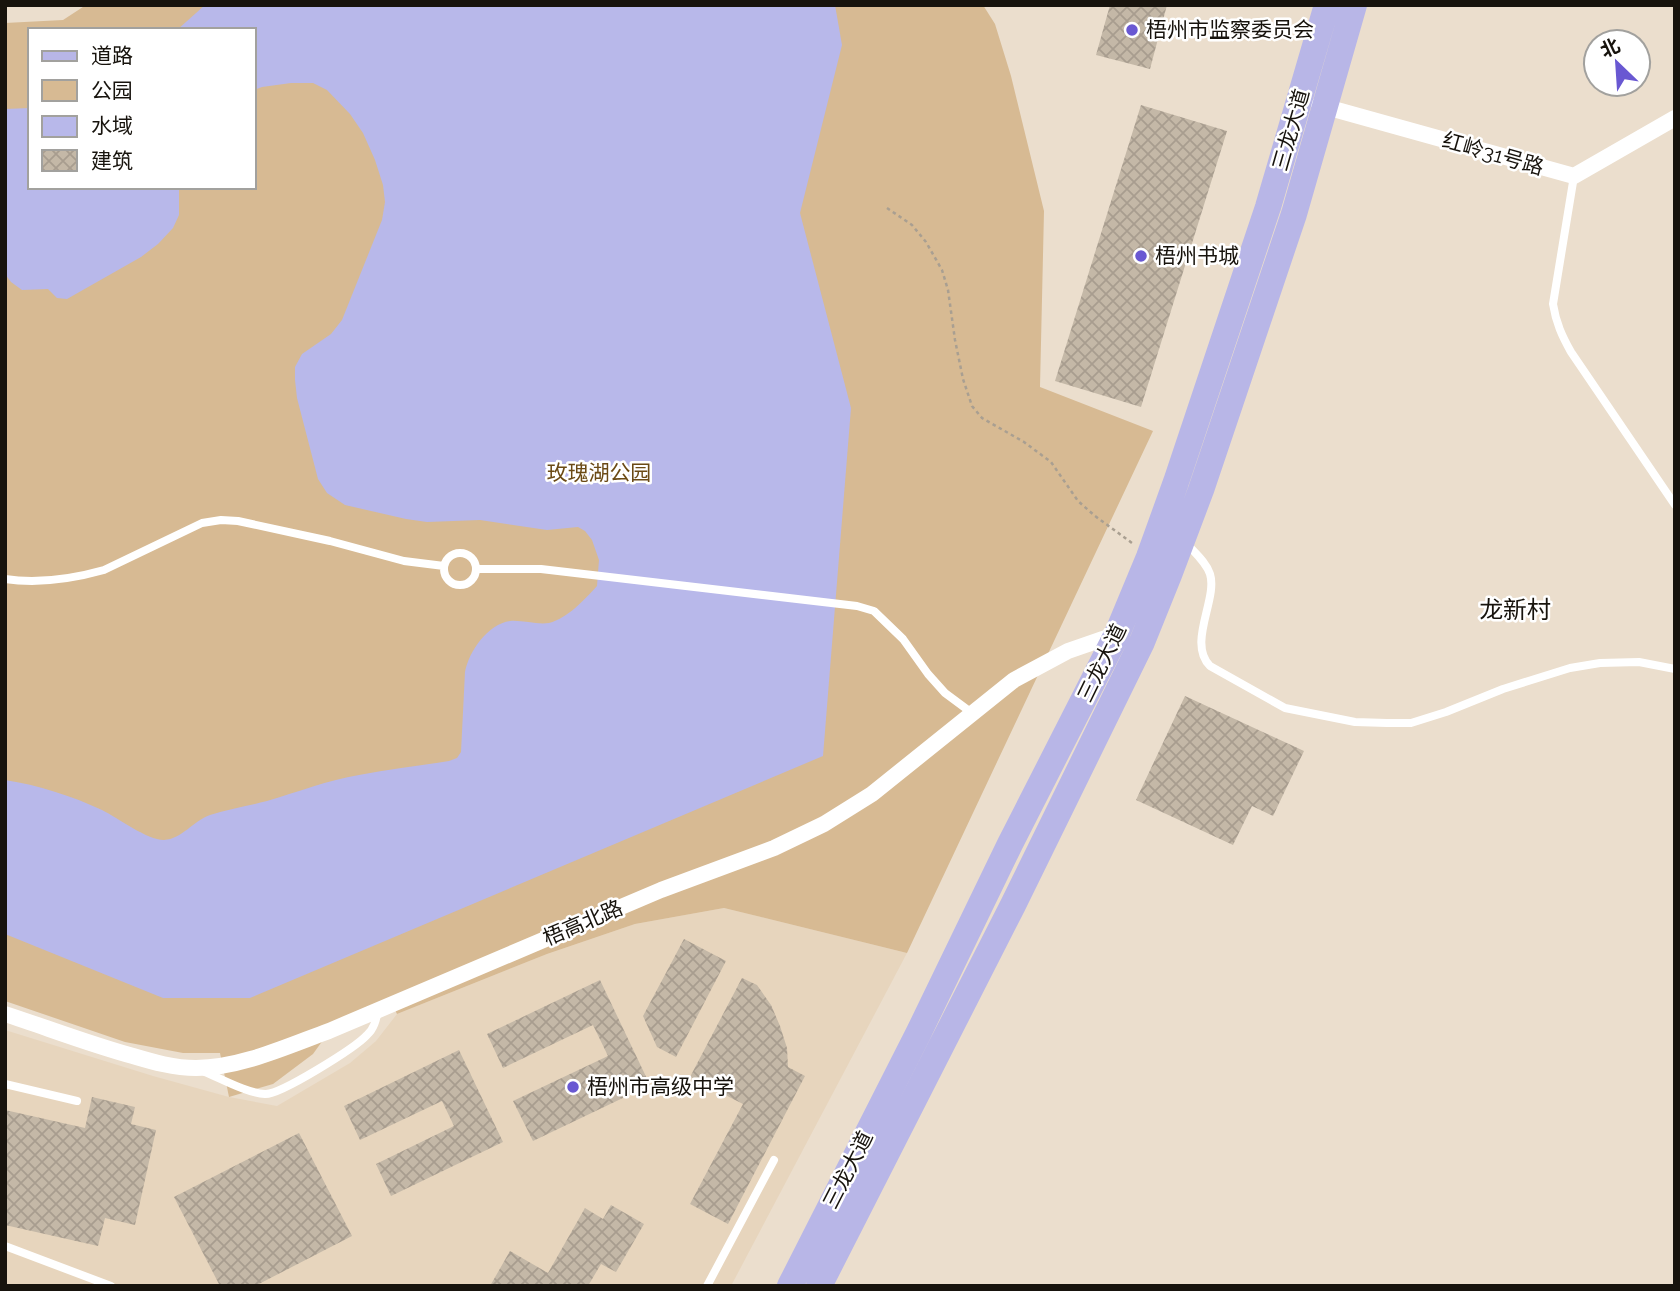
<svg xmlns="http://www.w3.org/2000/svg" width="1680" height="1291" viewBox="0 0 1680 1291" font-family="Raleway,'Noto Sans SC',sans-serif">
	<defs>
		<pattern id="building-cross-hatch" width="8" height="8" patternUnits="userSpaceOnUse" patternTransform="scale(1.75)"><rect width="8" height="8" fill="#c4b8a7"/><path d="M0 0l8 8M0 8l8-8" fill="none" stroke="#a89d8f"/></pattern>
	</defs>
	<rect width="100%" height="100%" fill="#ebdecd"/>
	<!-- built -->
	<path fill="#e7d5bd" d="M724 908 907 953 731 1286H5V1030L153 1076 229 1097 277 1106 350 1063 376 1041 397 1014 547 954 635 924Z"/>
	<!-- green -->
	<path fill="#d7ba93" fill-rule="evenodd" d="M86 5H983L995 24 1011 76 1044 211 1040 387 1153 431 907 953 724 908 635 924 547 954 397 1014 390 999 336 1022 313 1054 273 1084 229 1097 220 1053H183L125 1042 5 1001V23L63 20ZM30 30H254V187H30Z"/>
	<!-- water -->
	<path fill="#b8b8ea" d="M205 5H835L842 45 800 213 851 408 823 756 250 998H163L5 934V780C38 785 72 796 102 810 118 818 147 840 164 840 182 839 193 821 210 815 228 809 248 806 267 801 298 792 328 780 359 775 389 769 420 766 449 761L457 758 461 752 465 672C469 651 488 624 510 621 523 620 537 625 549 623 568 618 584 600 597 586L599 560 592 540 585 531 578 527 547 530 480 520 427 522 406 519 345 505 327 493 318 479 297 398 295 380V367L302 354 331 334 342 320 382 220 385 202 383 185 375 160 363 133 350 114 327 90 313 83H291L262 87 254 90V30H177Z
		M30 108V187H179V215L173 228 158 244 141 257 67 299 57 298 48 289 22 290 11 282 5 274V109Z"/>
	<!-- building -->
	<path fill="url(#building-cross-hatch)" d="M1110 5H1167L1150 69 1096 55Z
		M1141 105 1227 131 1141 407 1055 381Z
		M1185 696 1304 751 1273 816 1252 806 1233 845 1136 800Z
		M684 939 726 961 676 1057 657 1047 643 1016Z
		M742 978 757 985 771 1005 780 1026 787 1048 788 1067 805 1076 728 1224 690 1204 743 1104 690 1077Z
		M600 980 650 1085 533 1141 513 1101 608 1056 593 1025 503 1068 487 1034Z
		M459 1050 503 1142 391 1196 376 1164 454 1126 442 1101 360 1140 344 1106Z
		M92 1097 135 1107 131 1124 156 1130 135 1225 105 1218 98 1246 5 1225V1110L85 1128Z
		M299 1133 352 1236 255 1286H220L174 1197Z
		M611 1205 644 1224 616 1272 601 1264 588 1286H490L510 1251 548 1273 585 1208 603 1219Z"/>
	<g fill="none" stroke-linecap="round" stroke-linejoin="round">
		<!-- path -->
		<path stroke="#a99f91" stroke-width="2.5" stroke-dasharray="3.5 3.5" stroke-linecap="butt" d="M887 208 912 225 926 242 942 270 948 290 955 340 963 379 972 406 982 418 1024 442 1051 462 1078 501 1095 516 1132 543"/>
		<!-- lane -->
		<path stroke="#fff" stroke-width="8" d="M1574 176 1553 304C1556 323 1562 336 1571 352L1675 505
			M1186 543C1195 553 1206 562 1210 574 1218 599 1187 643 1210 666L1285 708 1355 722 1387 723H1411L1446 712 1503 689 1570 668 1600 663 1639 662 1675 669
			M444 569a16 16 0 1 1 32 0a16 16 0 1 1-32 0Z
			M477 569H541L857 606 874 611 903 639 928 674 945 693 972 713
			M5 579C39 584 72 579 104 570L202 523 221 520 238 521 330 541 404 561 444 566
			M205 1072C222 1079 247 1093 265 1094 280 1095 355 1048 367 1035 374 1029 376 1020 378 1011
			M5 1084 77 1101
			M5 1246 111 1286
			M707 1286 774 1160"/>
		<!-- street -->
		<path stroke="#fff" stroke-width="16" d="M1319 105 1574 176 1675 118
			M5 1014C48 1028 89 1044 133 1056 153 1062 174 1068 196 1068 240 1068 288 1046 329 1031L661 890 774 848 824 824 872 794 1014 680 1068 651 1117 634"/>
		<!-- primary -->
		<path stroke="#b8b6e7" stroke-width="26" d="M790 1286 918 1034 1010 844 1117 634 1149 557 1176 482 1268 207 1327 5
			M819 1286 1013 905 1142 642 1169 575 1201 490 1294 214 1354 5"/>
	</g>
	<!-- markers -->
	<g fill="#6958d2" stroke="#fff" stroke-width="2.5">
		<circle cx="1132" cy="30" r="7"/>
		<circle cx="1141" cy="256" r="7"/>
		<circle cx="573" cy="1087" r="7"/>
	</g>
	<g text-anchor="middle" stroke-width="5" stroke-linejoin="round" paint-order="stroke">
		<!-- poi labels -->
		<g font-size="21" fill="#17130d" stroke="#fff" text-anchor="start">
			<text x="1146" y="37">梧州市监察委员会</text>
			<text x="1155" y="263">梧州书城</text>
			<text x="587" y="1094">梧州市高级中学</text>
		</g>
		<!-- street labels -->
		<g font-size="21" fill="#17130d" stroke="#fff">
			<text transform="translate(1291 130) rotate(-74)" y="7">三龙大道</text>
			<text transform="translate(1493 154) rotate(16)" y="7">红岭31号路</text>
			<text transform="translate(1102 663) rotate(-64)" y="7">三龙大道</text>
			<text transform="translate(583 923) rotate(-23)" y="7">梧高北路</text>
			<text transform="translate(848 1170) rotate(-63)" y="7">三龙大道</text>
		</g>
		<!-- park labels -->
		<g font-size="21" fill="#6b4a15" stroke="#fff">
			<text x="599" y="480">玫瑰湖公园</text>
		</g>
		<!-- quarter labels -->
		<g font-size="24" fill="#17130d" stroke="#fff">
			<text x="1515" y="618">龙新村</text>
		</g>
	</g>
	<!-- border -->
	<rect width="1680" height="1291" fill="none" stroke="#17130d" stroke-width="14"/>
	<!-- legend -->
	<rect x="28" y="28" width="228" height="161" fill="#ffffff" stroke="#a2a19e" stroke-width="2"/>
	<rect x="42" y="51" width="35" height="10" fill="#b8b6e7" stroke="#a2a19e" stroke-width="2"/>
	<text x="91" y="63" font-size="21" fill="#17130d">道路</text>
	<rect x="42" y="80" width="35" height="21" fill="#d7ba93" stroke="#a2a19e" stroke-width="2"/>
	<text x="91" y="98" font-size="21" fill="#17130d">公园</text>
	<rect x="42" y="116" width="35" height="21" fill="#b8b8ea" stroke="#a2a19e" stroke-width="2"/>
	<text x="91" y="133" font-size="21" fill="#17130d">水域</text>
	<rect x="42" y="150" width="35" height="21" fill="url(#building-cross-hatch)" stroke="#a2a19e" stroke-width="2"/>
	<text x="91" y="168" font-size="21" fill="#17130d">建筑</text>
	<!-- north arrow -->
	<g transform="translate(1617 63) rotate(335)"><circle r="33" fill="#ffffff" stroke="#a2a19e" stroke-width="2"/>
	<path d="M0-5L12 26L0 18L-12 26Z" fill="#6958d2"/>
	<text y="-10" font-size="19" font-weight="bold" text-anchor="middle" fill="#17130d">北</text>
	</g>
</svg>
